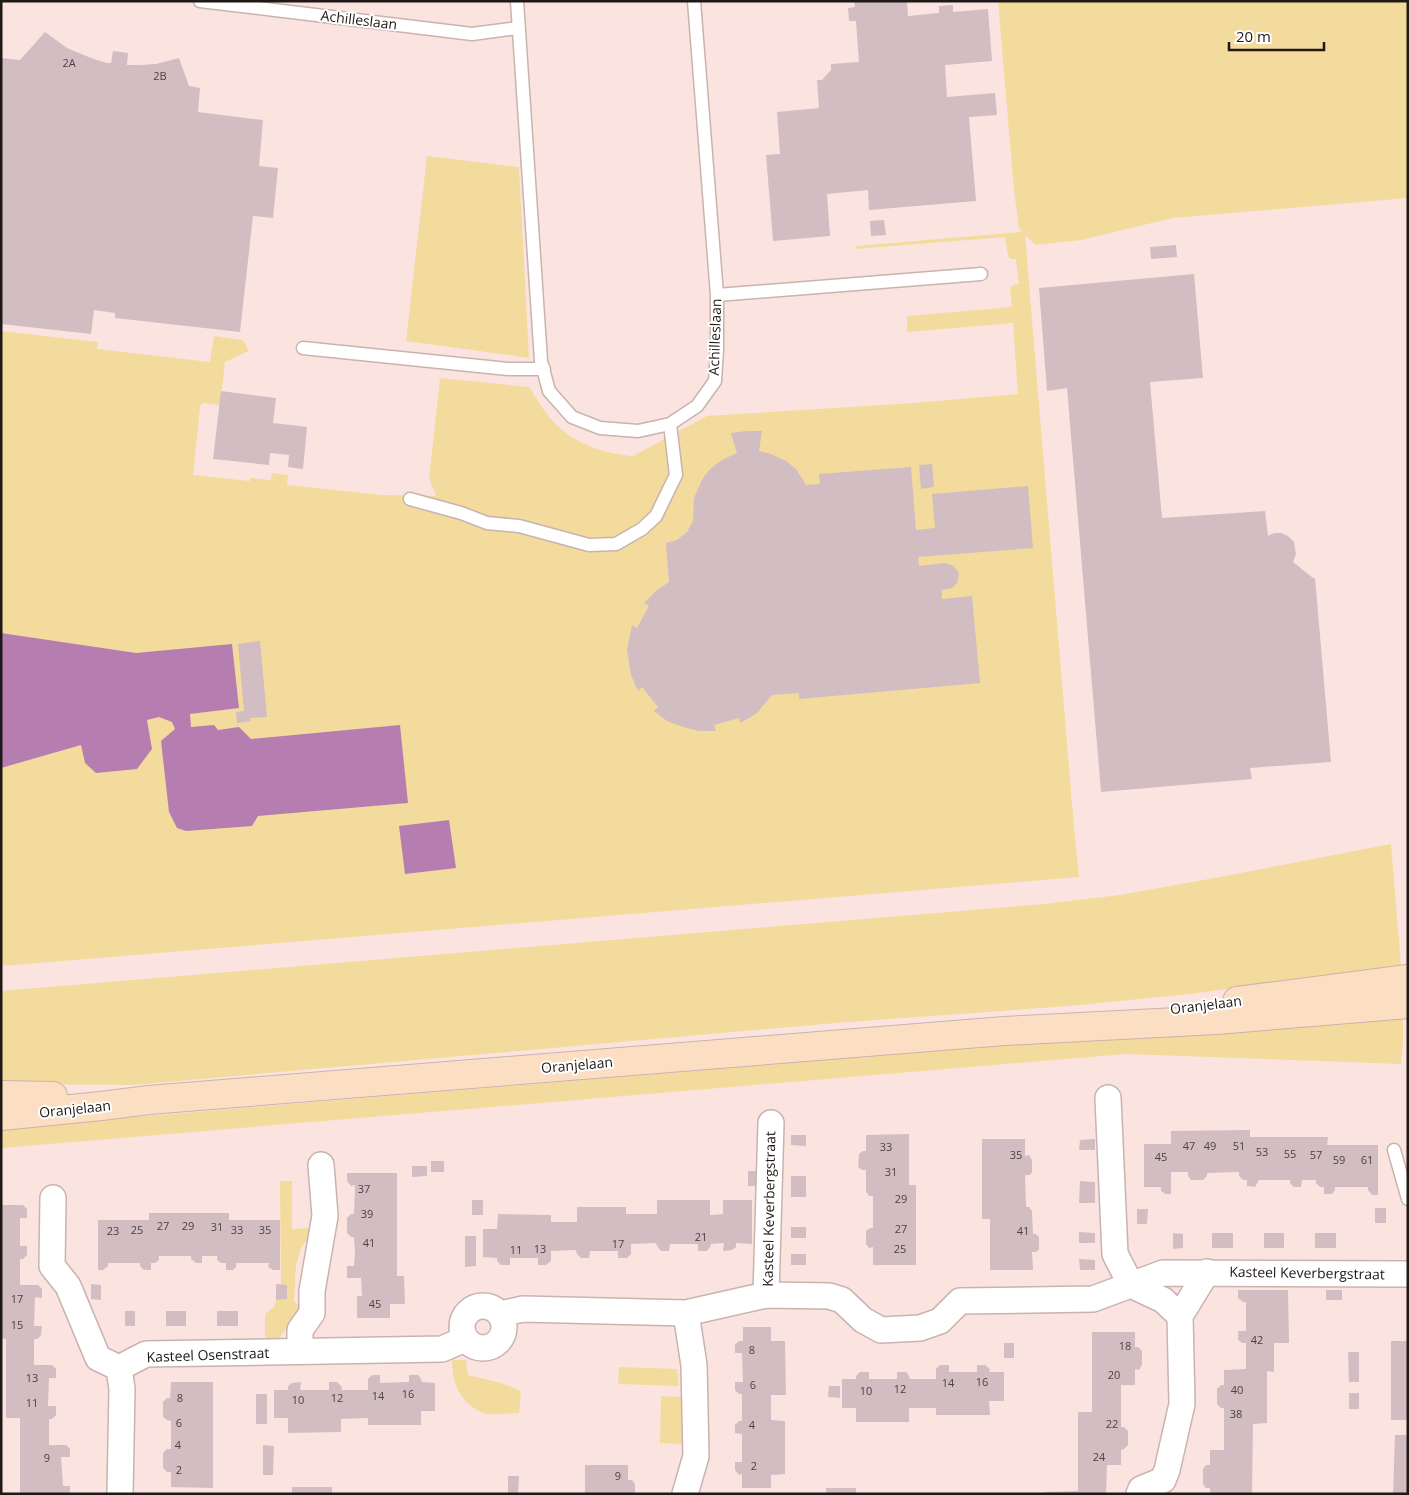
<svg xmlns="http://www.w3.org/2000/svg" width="1409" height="1495" viewBox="0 0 1409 1495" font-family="'Open Sans',sans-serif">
	<rect width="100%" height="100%" fill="#fbe4e0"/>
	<!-- green -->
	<path fill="#f2db9d" d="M998 1H1408V198L1173 218 1081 240 1036 245 1025 235 1073 816 1079 877 1 966V331L98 342 97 349 210 362 214 336 243 340 249 351 225 362 220 405 202 403 200 407 193 475 250 481V478L271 480 272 473 288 475 287 485 382 495 436 496 429 478 440 378 529 387C536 397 542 408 549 417 570 442 600 453 632 456L635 455 707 416 914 403 1018 394 1013 323 907 332V316L1012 307 1010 288 1013 285 1019 284 1016 259H1011L1008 256 1005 237 856 249V246L1022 232 1019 228 1014 191Z
		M427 156 519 167 529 358 406 341Z
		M1391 844 1401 965 1190 994 1069 1006 836 1023 133 1085 1 1084V991L1044 904 1120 895 1220 877Z
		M1403 1015V1044L1401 1064 1126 1054 1 1148V1128L1140 1034Z
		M280 1181H292V1229L311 1228V1236L302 1246 296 1264 294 1301 302 1308 293 1319 275 1344 267 1343 265 1335V1314L274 1307 276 1300 287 1299V1285H281Z
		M452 1360H466L468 1375 501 1383 521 1391 519 1413C509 1413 498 1415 488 1414 484 1414 481 1412 477 1410 459 1400 452 1381 452 1360Z
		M619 1367 677 1369 679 1386 618 1384Z
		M661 1396 682 1397V1444L660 1443Z"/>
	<!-- water -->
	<path fill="#b67db1" d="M1 633 136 653 232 644 239 708 190 714 191 727 214 725 218 730 239 727 251 739 400 725 408 803 258 816 252 826 186 831 177 828 169 812 161 741 175 729 172 722 159 717 147 720 152 749 137 769 96 773 85 763 81 745 1 768Z
		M449 820 456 868 405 874 399 826Z"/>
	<!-- building -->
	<path fill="#d2bdc2" d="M854 1H907L908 16 939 13V6L953 5V12L988 9 992 61 945 65 947 97 995 93 997 115 969 117 976 201 869 210 868 190 827 194 830 236 773 241 766 155 780 154 777 112 819 108 817 80H822L831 70V64L859 62 856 21H849L848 8 855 7Z
		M45 32 67 48 91 58 107 63H111L113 51 128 53 127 65H141L156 64 179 58 189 86 200 88 198 112 263 120 259 166 278 168 273 218 253 216 240 332 115 318V313L94 310 91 334 1 324V58L20 60Z
		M884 220 886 235 871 236 870 221Z
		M1176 245 1177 257 1151 259 1150 247Z
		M1194 274 1203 378 1150 382 1162 518 1265 511 1268 536 1274 533H1281L1288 536 1294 542 1296 554 1293 562 1313 578H1315L1331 762 1250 768 1252 779 1101 792 1067 388 1047 391 1039 288Z
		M221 391 276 398 273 423 307 427 303 469 288 467 289 455 270 453 269 465 213 459Z
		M746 431H762L759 451 771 454 786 461 796 469 806 485 820 484 819 474 911 467 916 530 935 528 932 494 1028 486 1033 548 918 557 919 566 945 563 952 565 958 571 959 575 957 583 952 588 942 590V599L972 596 980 683 799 699V693L772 695 757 713 749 718 740 723 739 718 714 725 716 731H699L683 727 667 721 654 711 658 707 642 687 638 691 631 675 627 650 632 625 637 628 649 606 644 603 656 591 669 582 666 543 677 540 687 532 693 521 694 498 702 480 709 470 715 465 722 460 737 453 731 433Z
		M932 464 934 487 921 489 919 465Z
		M260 641 267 717 250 718 251 721 237 723 236 712 244 711 238 644Z
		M1250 1130V1137H1328L1327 1145H1378V1195H1372L1368 1190V1187H1335V1190L1332 1194H1324V1187H1320L1316 1183V1180H1302L1301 1187H1294L1290 1183V1180H1258V1182L1255 1187 1247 1186V1180H1243L1239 1176V1172L1207 1173V1176L1203 1180H1191L1188 1176V1172H1171V1194H1165L1161 1191V1187H1144V1144H1171V1131Z
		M909 1134V1185H916V1265H873V1247L869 1248 866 1244V1231L870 1228H873V1196H869L866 1192V1170H862L858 1167 859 1154 863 1151H866V1135Z
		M791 1135H806V1146L791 1145Z
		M982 1139H1025V1156L1029 1155 1032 1160V1172L1030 1175H1025L1026 1207H1029L1032 1211 1033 1234H1036L1039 1237V1249L1036 1252H1032L1033 1270H990V1219H982Z
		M1095 1139V1150H1079L1080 1140Z
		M431 1161H444V1172H431Z
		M412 1166H427V1176L412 1177Z
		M748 1171H759V1186H748Z
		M347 1173H397V1276H404L405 1304H390V1318H357V1296H362L361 1278H347V1266H354L355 1251 354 1237H351L347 1233V1218L351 1214H354L355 1185 351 1186 347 1181Z
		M791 1176H806V1197H791Z
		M1080 1181 1095 1182V1203H1079Z
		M472 1200H483V1215H472Z
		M657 1200H710V1215H712L723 1214V1200H752V1244L736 1243V1247L732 1250 723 1251 724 1243 711 1244 710 1247 707 1251H698V1244H670L669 1251H661L657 1246 656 1243 631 1244V1254L627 1258H618V1251H590L589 1258H581L577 1254 576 1250 551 1251V1261L546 1265H538V1258H510V1265H501L497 1261V1258L483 1257V1229H497L498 1214 551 1215V1222H577V1207H626V1214H657Z
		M1 1205H23L27 1209V1218H20V1246H27V1255L23 1259H20V1285H38L42 1289V1298L35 1297 34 1326H42L41 1335 38 1339H34V1365H52L56 1369V1378H49L48 1406H56V1415L52 1419H49V1445H66L70 1449V1457H61L63 1486H70V1494H20V1418H6V1339L1 1338Z
		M1375 1208H1386V1223H1375Z
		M1137 1209H1148L1147 1224H1137Z
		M149 1213H229V1220H280V1270H273L268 1267 269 1263H236V1267L233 1270H226V1263H221L217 1260V1256H202V1263H196L191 1259V1256H159V1260L155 1263H151V1270H144L140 1266V1263H108V1266L103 1270H98V1220H149Z
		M791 1227H806V1238H791Z
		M1079 1232 1095 1233V1243H1079Z
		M1173 1233 1183 1234V1248L1173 1249Z
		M1212 1233H1233V1248H1212Z
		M1264 1233H1284V1248H1264Z
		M1315 1233H1336V1248H1315Z
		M465 1236H476V1266L465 1267Z
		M791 1254H806V1265H791Z
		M1079 1259 1095 1260V1270H1080Z
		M91 1284 101 1285V1300L91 1299Z
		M276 1284 287 1285V1299L276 1300Z
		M1238 1290H1288L1289 1343H1274V1372L1267 1371V1423L1253 1424 1252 1494H1210V1488H1206L1203 1484V1469L1206 1465H1210V1450H1224V1408H1221L1217 1404V1389L1221 1385H1224V1370L1246 1369V1343H1242L1238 1340V1331H1246V1302H1243L1238 1298Z
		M1326 1290H1342V1300H1326Z
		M125 1311H135V1326H125Z
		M166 1311H186V1326H166Z
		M217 1311H238V1326H217Z
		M743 1327H771V1341H785L786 1395H771V1420L785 1421V1474L771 1475V1488H742V1474L739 1475 735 1470V1462H742V1434L735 1433V1425L739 1421H742V1394H739L735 1390V1382H743L742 1353H735V1345L739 1341H743Z
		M1092 1332H1135V1347H1138L1142 1351V1365L1139 1370 1135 1369V1385H1121V1427H1124L1128 1431V1445L1124 1449 1121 1450V1465H1107L1106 1493 1044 1494V1492L1078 1491V1412H1092Z
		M1391 1341H1408V1420H1391Z
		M1004 1343H1014V1358H1004Z
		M1348 1352H1359V1382H1349Z
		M940 1365H949V1372H977V1365H985L990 1369 989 1372H1004V1401H989L990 1415H936V1408H909V1422H856V1408H842V1379H856V1376L860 1372H869V1379H897V1372H906L909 1376 910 1379H936V1369Z
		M372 1375H380V1383L409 1382V1375H418L421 1379 422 1382 435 1383V1411H421V1425H368V1418L341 1419V1432L288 1433V1418H274V1390H288V1386L292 1383 301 1382 300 1390H329V1382H337L342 1387 341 1390H368V1379Z
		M171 1382H213V1488L171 1487V1472H167L163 1468V1453L167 1449H171V1421L167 1420 163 1417V1402L167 1398H170Z
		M829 1386H840V1398L828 1397Z
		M1349 1393H1359V1409H1349Z
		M256 1394H267V1424H256Z
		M1395 1435H1408V1494H1393Z
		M263 1445 274 1446 273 1475H263Z
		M585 1465H628V1480H632L635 1484V1494H585Z
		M508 1476H519L518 1494H508Z
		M292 1487H332V1494H292Z
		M826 1488H856V1494H826Z"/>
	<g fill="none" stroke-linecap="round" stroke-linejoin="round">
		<!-- lane casing -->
		<g stroke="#c9b3af" stroke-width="15">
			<path id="lane" d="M200 1 472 34 518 28
				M517 1 541 361 549 391 572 417 600 428 638 431 670 424 697 406 715 381 717 350V295L694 1
				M717 295 981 274
				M303 348 508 369H544
				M410 499 461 513 487 523 519 526 589 545 616 544 642 529 656 516 671 485 676 475 670 424
				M1394 1150 1408 1199"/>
		</g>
		<!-- street casing -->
		<g stroke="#c9b3af" stroke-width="28">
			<path id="street" d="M1108 1098 1115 1254 1131 1285 1163 1300 1180 1316 1182 1404 1167 1470 1163 1480 1141 1489 1139 1494
				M53 1198 52 1266 68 1286 98 1358 119 1368
				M766 1295 771 1123
				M462 1327a21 21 0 1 1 42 0a21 21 0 1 1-42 0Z
				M500 1314 523 1309 686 1313 766 1295 829 1296 842 1300 863 1320 881 1330 920 1328 940 1321 960 1301 1093 1299 1163 1273 1408 1274
				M1180 1316 1207 1272
				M300 1351V1330L312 1313V1291L325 1216 321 1165
				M120 1494 122 1389 119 1368 146 1354 442 1349 465 1339
				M685 1494 696 1456 694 1365 686 1313"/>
		</g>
		<!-- secondary casing -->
		<g stroke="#c9b3af" stroke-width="30">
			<path id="secondary" d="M1237 1001 1408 979
				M1 1095 53 1096
				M1 1116 101 1106 149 1100 1004 1031 1216 1020 1408 1004"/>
		</g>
		<!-- lane -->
		<use href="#lane" stroke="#fff" stroke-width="12"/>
		<!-- street -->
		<use href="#street" stroke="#fff" stroke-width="25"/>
		<!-- secondary -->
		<use href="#secondary" stroke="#fcdfc2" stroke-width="28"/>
	</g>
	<g text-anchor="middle" stroke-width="4" stroke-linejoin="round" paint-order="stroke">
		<!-- number labels -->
		<g font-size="11" fill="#4c4142">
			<text x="69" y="67">2A</text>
			<text x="160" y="80">2B</text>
			<text x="1189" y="1150">47</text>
			<text x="1210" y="1150">49</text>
			<text x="1239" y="1150">51</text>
			<text x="886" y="1151">33</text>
			<text x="1262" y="1156">53</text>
			<text x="1290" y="1158">55</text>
			<text x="1016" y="1159">35</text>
			<text x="1316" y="1159">57</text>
			<text x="1161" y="1161">45</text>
			<text x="1339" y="1164">59</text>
			<text x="1367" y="1164">61</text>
			<text x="891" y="1176">31</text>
			<text x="364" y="1193">37</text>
			<text x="901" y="1203">29</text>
			<text x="367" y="1218">39</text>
			<text x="163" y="1230">27</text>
			<text x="188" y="1230">29</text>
			<text x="217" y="1231">31</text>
			<text x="901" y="1233">27</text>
			<text x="137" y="1234">25</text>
			<text x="237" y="1234">33</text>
			<text x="265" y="1234">35</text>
			<text x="113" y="1235">23</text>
			<text x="1023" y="1235">41</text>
			<text x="701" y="1241">21</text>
			<text x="369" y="1247">41</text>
			<text x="618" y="1248">17</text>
			<text x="540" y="1253">13</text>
			<text x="900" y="1253">25</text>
			<text x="516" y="1254">11</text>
			<text x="17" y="1303">17</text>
			<text x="375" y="1308">45</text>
			<text x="17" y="1329">15</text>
			<text x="1257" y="1344">42</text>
			<text x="1125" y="1350">18</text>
			<text x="752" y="1354">8</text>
			<text x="1114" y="1379">20</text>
			<text x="32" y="1382">13</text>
			<text x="982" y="1386">16</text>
			<text x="948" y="1387">14</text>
			<text x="753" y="1389">6</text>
			<text x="900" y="1393">12</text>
			<text x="1237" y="1394">40</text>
			<text x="866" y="1395">10</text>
			<text x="408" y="1398">16</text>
			<text x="378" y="1400">14</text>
			<text x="180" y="1402">8</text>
			<text x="337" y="1402">12</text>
			<text x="298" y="1404">10</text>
			<text x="32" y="1407">11</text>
			<text x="1236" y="1418">38</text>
			<text x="179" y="1427">6</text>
			<text x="1112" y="1428">22</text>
			<text x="752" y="1429">4</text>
			<text x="178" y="1449">4</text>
			<text x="1099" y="1461">24</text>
			<text x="47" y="1462">9</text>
			<text x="754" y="1470">2</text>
			<text x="179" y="1474">2</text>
			<text x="618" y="1480">9</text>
		</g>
		<!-- street labels -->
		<g font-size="14" fill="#201817" stroke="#fff">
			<text transform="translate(359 20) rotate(7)" y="5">Achilleslaan</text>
			<text transform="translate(715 337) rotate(-88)" y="5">Achilleslaan</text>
			<text transform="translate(1206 1005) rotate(-7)" y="5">Oranjelaan</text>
			<text transform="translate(577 1065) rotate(-5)" y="5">Oranjelaan</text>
			<text transform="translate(75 1109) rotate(-6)" y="5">Oranjelaan</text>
			<text transform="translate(769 1209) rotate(-89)" y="5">Kasteel Keverbergstraat</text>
			<text transform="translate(1307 1273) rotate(1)" y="5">Kasteel Keverbergstraat</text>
			<text transform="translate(208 1355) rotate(-2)" y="5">Kasteel Osenstraat</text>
		</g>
	</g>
	<!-- border -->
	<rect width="1409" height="1495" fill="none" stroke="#201817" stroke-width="5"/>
	<!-- scale -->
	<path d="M1229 42v8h95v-8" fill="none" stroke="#201817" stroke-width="2.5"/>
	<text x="1236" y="42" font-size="15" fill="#201817" stroke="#ffffff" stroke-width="4" paint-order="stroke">20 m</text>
</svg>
